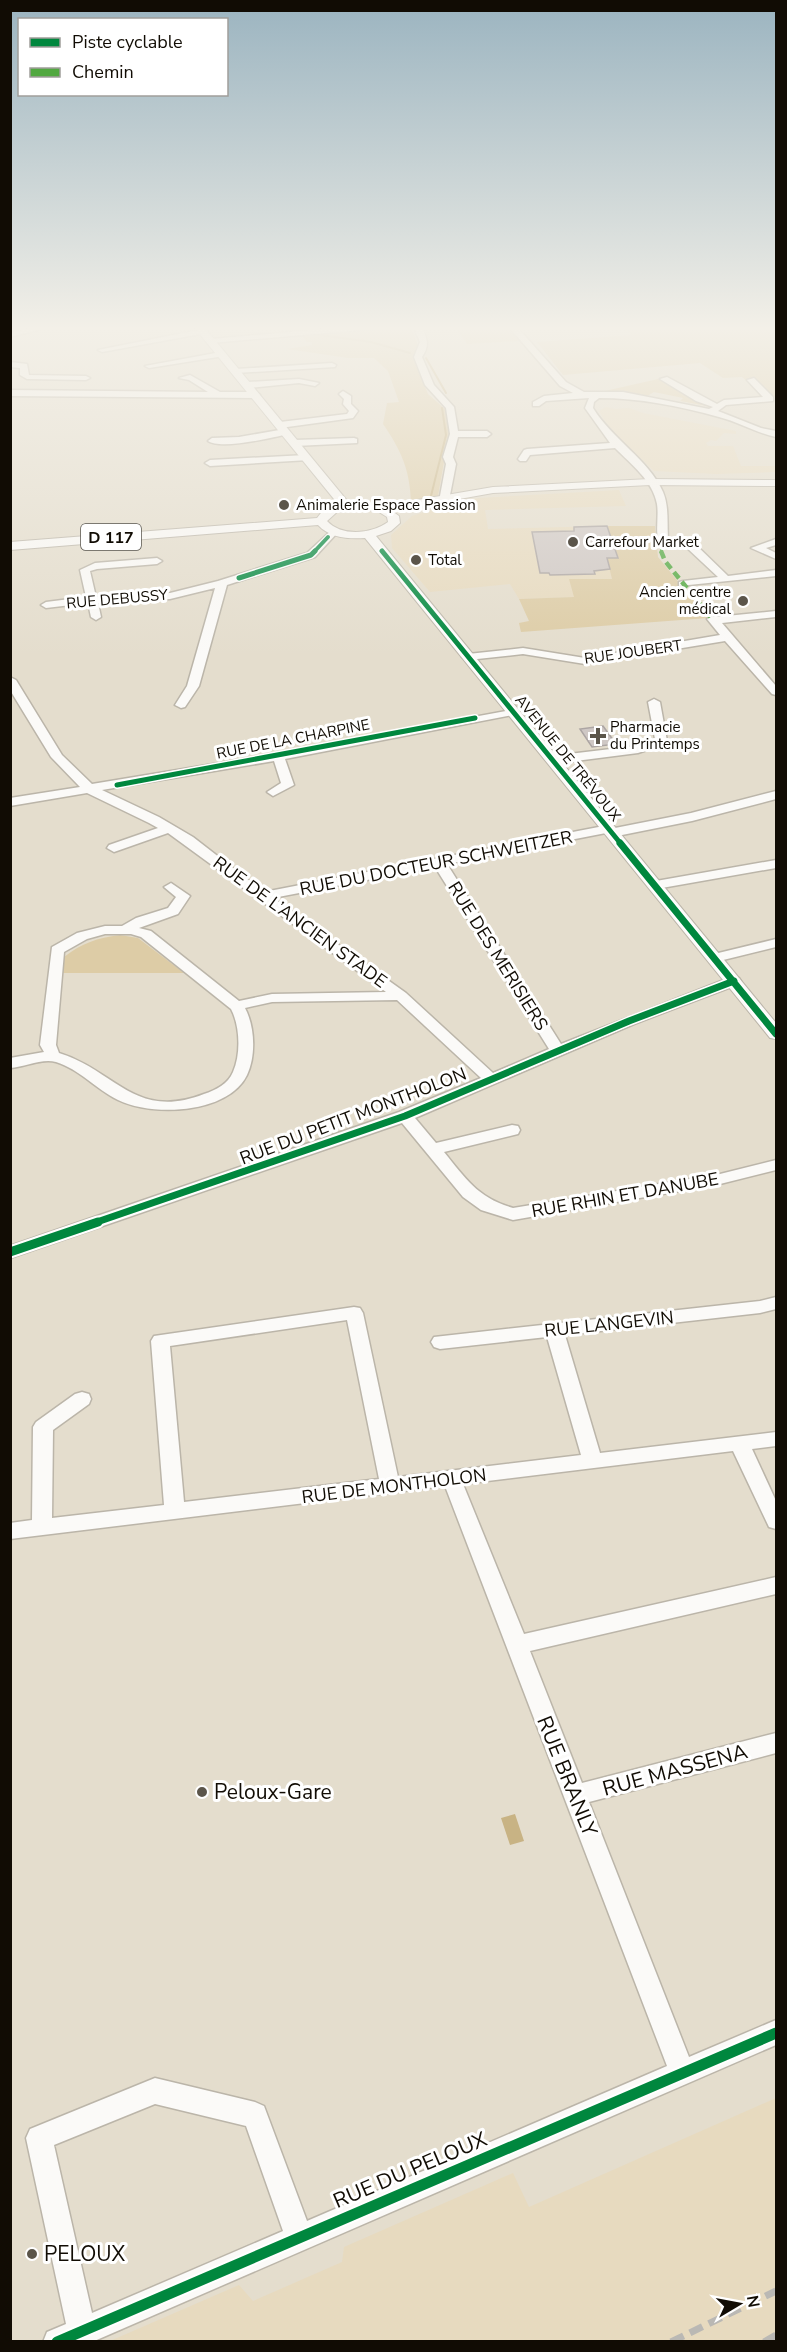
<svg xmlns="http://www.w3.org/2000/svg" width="787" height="2352" viewBox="0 0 787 2352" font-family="'Nunito Sans',sans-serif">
	<rect width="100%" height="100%" fill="#e4ddcd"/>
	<!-- built -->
	<path fill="#e7dabf" d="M606 407 615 409 629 408 643 413 736 431V434L724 433 716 441 711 440 706 443 708 446H733L741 466H776V472L716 474 654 471 609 429 599 411Z
		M619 490 626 506 485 510 488 529 607 526 612 579 570 580 575 597 519 599 510 584 430 592 392 548 391 535 412 516 444 506 478 498Z
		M776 2098V2341H110L239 2285 253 2301 342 2262 344 2247 513 2173 529 2207Z"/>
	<!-- green -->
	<path fill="#ddcca6" d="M411 327 418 346 413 358 428 394 445 409 449 434 438 496 411 502C410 470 401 450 383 424L387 403 399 402 388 371 374 358H348L287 349 312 345V342H307L300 334Z
		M455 327H506L519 341 467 344Z
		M623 327H776V397L770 396 755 383H749L742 377 723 378 700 363 563 375 537 342 632 335Z
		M658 379 712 407 680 401 683 398 654 392 647 396 632 393H596Z
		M607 526H655L658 557 708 618 521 632 519 623 529 621 519 599 574 597 569 579H612L607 558Z
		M120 935 138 938 184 973H61L64 957C82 943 97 938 120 935Z"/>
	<!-- water -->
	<path fill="#c8b384" d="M515 1814 524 1841 510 1845 501 1818Z"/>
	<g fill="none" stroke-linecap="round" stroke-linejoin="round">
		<!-- stream -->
		<path stroke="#c8b384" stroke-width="2" d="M320 335 371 342 410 353
			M426 358 446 393
			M431 496 446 435 442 408"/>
	</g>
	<!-- building -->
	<path fill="#cfc8c5" stroke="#aca5a3" stroke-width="1.5" d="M607 526 618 558H607L610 569 594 571 595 574 550 575 549 573H540L532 532 574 531V527Z
		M603 726 616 744 592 747 580 729Z"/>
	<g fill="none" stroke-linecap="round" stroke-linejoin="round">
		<!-- minor casing -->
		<g stroke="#bbb5a9" stroke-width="3">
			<path id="minor" d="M35 327H49L10 337V333Z
				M346 327H376L372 329 211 343 207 341 211 339Z
				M414 327H422C427 339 430 345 422 357L434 385 454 407 458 431H487L491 434 487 437H458L453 457 456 464 450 495 455 501 450 504 440 496 446 464 443 457 450 434 446 408 425 385 414 357 420 342Z
				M509 327H517L566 382 584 392H623L709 409 713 407 696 401 660 379 667 377 717 404 724 400 763 397 747 380 754 378 773 397V401L726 405 718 411 761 428 776 431V437C756 433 739 422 719 417 680 406 639 398 599 398L594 402 593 408C612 439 649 460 663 492 669 506 667 523 668 538L694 543 728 576 776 570V576L679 586V582L683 581 718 577 687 548 659 542C655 531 659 517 657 504 653 481 631 464 615 448L530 455 526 461H520L518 459 524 450 527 449 610 443 585 408 589 398 546 401 539 406H533V402L544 396 573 393 560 386Z
				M203 329 207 331 206 333 102 352 98 350Z
				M221 352 225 354 224 356 149 368 145 366Z
				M10 362 27 364 29 375 86 376 90 378 86 380 27 379 20 375V368L10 367Z
				M332 363 336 365 335 367 236 373 232 371 236 369Z
				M190 375 220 392H256L260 395 256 398 10 396V390L208 392 189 380 179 378Z
				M299 379 319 383 315 386 299 383 248 388 244 385 248 382Z
				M343 391 351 396V404L358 411 353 418 280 428 276 425 280 422 347 414 349 411 343 404 344 399 339 394Z
				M285 429 289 432 288 434C271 438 221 450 208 441L212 438 239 437Z
				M354 438 357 439V443L295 446 291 443 295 440Z
				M306 455 309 456V460L210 466 205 463 210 460Z
				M334 528 339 531 315 557 227 585 199 686 185 707 181 708 175 705 187 686 215 588 170 599 98 603 101 617 96 620 91 617 88 603 46 608 41 605 46 602 86 597 80 570 95 563 157 558 162 561 157 564 97 569 90 571 96 597 170 593 218 581 307 553Z
				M776 539V545L766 548 776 553V559L751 548Z
				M776 611V617L722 623 776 686V695L772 694 725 641 585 664 523 654 468 660 462 657 468 654 523 648 585 658 720 635 707 619 712 616 716 617Z
				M10 677 16 680 62 755 92 784 256 757 517 709V713L513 715 285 759 294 785 273 796 267 792 281 783 274 761 102 790 159 817 193 837 264 892 609 825 615 828 691 813 776 791V799L692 821 612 837 606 833 447 864 561 1044 729 978H739L741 981 739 984 634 1024 415 1118 436 1143 512 1125 518 1126 520 1130 518 1134 444 1152C466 1179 478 1198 513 1208L720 1174 776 1160V1170L720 1184 513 1220 481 1210 463 1197 402 1123 10 1258V1246L399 1112 481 1078 397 1000 272 1002 245 1008C255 1027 256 1056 247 1075 228 1114 153 1117 118 1100 96 1089 79 1069 56 1062 42 1058 25 1067 10 1068V1058L44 1052 40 1045 52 947 77 933 105 926H122L136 918 168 908 176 897 164 887 171 883 190 896 178 914 139 928 151 931 239 1001 272 994 386 992 168 833 114 852 107 848 109 845 158 828 149 823 87 793 10 806V798L80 787 51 757 10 690ZM435 867 549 1049 493 1073 406 993 273 898ZM105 934H131L141 937 231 1009C240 1026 241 1054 233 1072 228 1084 216 1090 204 1094 135 1121 115 1070 59 1053L56 1045 64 952 87 939Z
				M654 699 660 702 667 741 665 744 638 753 552 764 546 760 552 756 636 746 655 739 648 702Z
				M776 860V868L656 889 649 885 656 881Z
				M776 939V947L715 962 708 958 710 955Z
				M776 1297V1309L760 1313 565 1335 600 1453 776 1432V1446L752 1449 776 1501V1529L769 1527 733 1451 463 1484 524 1634 776 1577V1594L530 1651 582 1783 776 1733V1753L589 1802 689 2057 776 2020V2045L92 2342H43L47 2332 66 2324 26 2138 30 2129 155 2078 255 2102 264 2106 307 2221 667 2066 445 1486 10 1539V1523L32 1520 33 1427 36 1422 75 1394 82 1392 89 1394 91 1399 89 1404 53 1430 52 1518 164 1505 151 1341 154 1336 354 1307 360 1308 363 1313 398 1477 581 1455 547 1337 440 1349 434 1347 431 1342 434 1337 760 1301ZM347 1320 379 1479 184 1502 170 1346ZM155 2104 246 2126 283 2231 92 2313 54 2145Z"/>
		</g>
		<!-- major casing -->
		<g stroke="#bbb5a9" stroke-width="2">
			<path id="major" d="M194 327H204L349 503 382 506 493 487 650 479 776 480V486L650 485 493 493 392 511 399 516 400 523 391 531 376 536 776 1023V1039L770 1038 365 538C348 539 330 538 318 525L10 550V542L317 518 324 509 338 504ZM365 509 379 512 387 517 388 522C371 534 342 537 327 521L337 512Z"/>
		</g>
		<!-- minor -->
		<use href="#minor" fill="#fbfaf8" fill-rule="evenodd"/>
		<!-- major -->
		<use href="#major" fill="#fbfaf8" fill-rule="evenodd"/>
		<!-- rail -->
		<path stroke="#bab8b4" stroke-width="7" stroke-dasharray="14 7" stroke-linecap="butt" d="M671 2342 776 2291
			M764 2342 776 2335"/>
		<!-- quiet-far1 -->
		<path stroke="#51a840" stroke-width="3" stroke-dasharray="7 3" stroke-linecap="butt" d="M661 553 663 540"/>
		<!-- quiet -->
		<path stroke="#51a840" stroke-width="4.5" stroke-dasharray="8 4.5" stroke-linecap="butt" d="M661 551 665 561 712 619"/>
		<!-- cycleway-far4 casing -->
		<g stroke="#fff" stroke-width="6">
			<path id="cycleway-far4" d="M313 553 328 537"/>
		</g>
		<!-- cycleway-far3 casing -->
		<g stroke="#fff" stroke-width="8">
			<path id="cycleway-far3" d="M382 551 621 844
				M239 578 311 555 315 551
				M117 785 475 718"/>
		</g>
		<!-- cycleway-far2 casing -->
		<g stroke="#fff" stroke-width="10">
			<path id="cycleway-far2" d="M620 843 776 1034
				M94 1223 405 1116 629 1021 734 981"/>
		</g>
		<!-- cycleway-far1 casing -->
		<g stroke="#fff" stroke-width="13">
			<path id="cycleway-far1" d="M10 1252 98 1222"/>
		</g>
		<!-- cycleway casing -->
		<g stroke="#fff" stroke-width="15">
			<path id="cycleway" d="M57 2342 776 2033"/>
		</g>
		<!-- cycleway-far4 -->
		<use href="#cycleway-far4" stroke="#00873e" stroke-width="4"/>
		<!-- cycleway-far3 -->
		<use href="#cycleway-far3" stroke="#00873e" stroke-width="5"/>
		<!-- cycleway-far2 -->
		<use href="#cycleway-far2" stroke="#00873e" stroke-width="7"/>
		<!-- cycleway-far1 -->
		<use href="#cycleway-far1" stroke="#00873e" stroke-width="9"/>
		<!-- cycleway -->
		<use href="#cycleway" stroke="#00873e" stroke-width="11"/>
	</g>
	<!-- sky -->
	<linearGradient id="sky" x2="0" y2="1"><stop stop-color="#9bb4c0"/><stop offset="0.5" stop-color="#f3f0e8"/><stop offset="1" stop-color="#f3f0e8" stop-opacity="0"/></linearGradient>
	<rect width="787" height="656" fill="url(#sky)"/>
	<!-- markers -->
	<g fill="#5b554a" stroke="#fff" stroke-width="2">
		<circle cx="284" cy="505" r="6"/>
		<circle cx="573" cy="542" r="6"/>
		<circle cx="416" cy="560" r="6"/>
		<circle cx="743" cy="601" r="6"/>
		<path d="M595 727h6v6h6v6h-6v6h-6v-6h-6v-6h6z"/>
		<circle cx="202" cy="1792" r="6"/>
		<circle cx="32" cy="2254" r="6"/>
	</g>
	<g text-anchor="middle" stroke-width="6" stroke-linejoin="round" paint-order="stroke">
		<!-- far-poi labels -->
		<g font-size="15" fill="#110c04" stroke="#fff" text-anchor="start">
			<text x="296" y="510">Animalerie Espace Passion</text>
			<text x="585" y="547">Carrefour Market</text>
			<text x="428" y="565">Total</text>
			<text x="731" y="597" text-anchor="end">Ancien centre<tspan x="731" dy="17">médical</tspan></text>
			<text x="610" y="732">Pharmacie<tspan x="610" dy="17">du Printemps</tspan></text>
		</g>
		<!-- far-street labels -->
		<g font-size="15" fill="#110c04" stroke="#fff">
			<text transform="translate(117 599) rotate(-5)" y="5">RUE DEBUSSY</text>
			<text transform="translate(633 652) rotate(-8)" y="5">RUE JOUBERT</text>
			<text transform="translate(293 739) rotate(-11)" y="5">RUE DE LA CHARPINE</text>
			<text transform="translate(568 758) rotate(51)" y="5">AVENUE DE TRÉVOUX</text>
		</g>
		<!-- shield labels -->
		<rect fill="#fff" stroke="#58554f" stroke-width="1.5" x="81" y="524" width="60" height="26" rx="4.5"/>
		<g font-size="16" font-weight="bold" fill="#110c04">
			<text x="111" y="543">D 117</text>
		</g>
		<!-- street labels -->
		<g font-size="18" fill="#110c04" stroke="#fff">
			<text transform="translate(436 863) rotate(-11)" y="6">RUE DU DOCTEUR SCHWEITZER</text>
			<text transform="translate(300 922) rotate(36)" y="6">RUE DE L’ANCIEN STADE</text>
			<text transform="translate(498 956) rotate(58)" y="6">RUE DES MERISIERS</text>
			<text transform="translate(353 1116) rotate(-21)" y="6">RUE DU PETIT MONTHOLON</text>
			<text transform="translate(625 1195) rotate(-10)" y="6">RUE RHIN ET DANUBE</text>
			<text transform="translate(609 1324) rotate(-6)" y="6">RUE LANGEVIN</text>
			<text transform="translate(394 1486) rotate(-7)" y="6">RUE DE MONTHOLON</text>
		</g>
		<!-- near-street labels -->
		<g font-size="21" fill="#110c04" stroke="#fff">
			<text transform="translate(675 1770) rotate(-15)" y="7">RUE MASSENA</text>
			<text transform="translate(567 1776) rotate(68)" y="7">RUE BRANLY</text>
			<text transform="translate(410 2170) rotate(-23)" y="7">RUE DU PELOUX</text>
		</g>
		<!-- near-poi labels -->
		<g font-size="21" fill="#110c04" stroke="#fff" text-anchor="start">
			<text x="214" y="1799">Peloux-Gare</text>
			<text x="44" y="2261">PELOUX</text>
		</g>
	</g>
	<!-- border -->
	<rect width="787" height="2352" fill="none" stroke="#110c04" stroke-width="24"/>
	<!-- legend -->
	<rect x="18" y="18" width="210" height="78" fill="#ffffff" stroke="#a09e9b" stroke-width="1.5"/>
	<rect x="30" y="38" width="30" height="9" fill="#00873e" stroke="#a09e9b" stroke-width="1.5"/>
	<text x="72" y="48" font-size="18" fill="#110c04">Piste cyclable</text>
	<rect x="30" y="68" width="30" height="9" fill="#51a840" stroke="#a09e9b" stroke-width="1.5"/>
	<text x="72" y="78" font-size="18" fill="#110c04">Chemin</text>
	<!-- north arrow -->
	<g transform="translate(739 2304) rotate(80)" stroke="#ffffff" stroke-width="4.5" paint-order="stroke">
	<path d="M0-4.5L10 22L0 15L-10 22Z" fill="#110c04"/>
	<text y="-9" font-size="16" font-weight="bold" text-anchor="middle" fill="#110c04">N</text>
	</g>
</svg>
